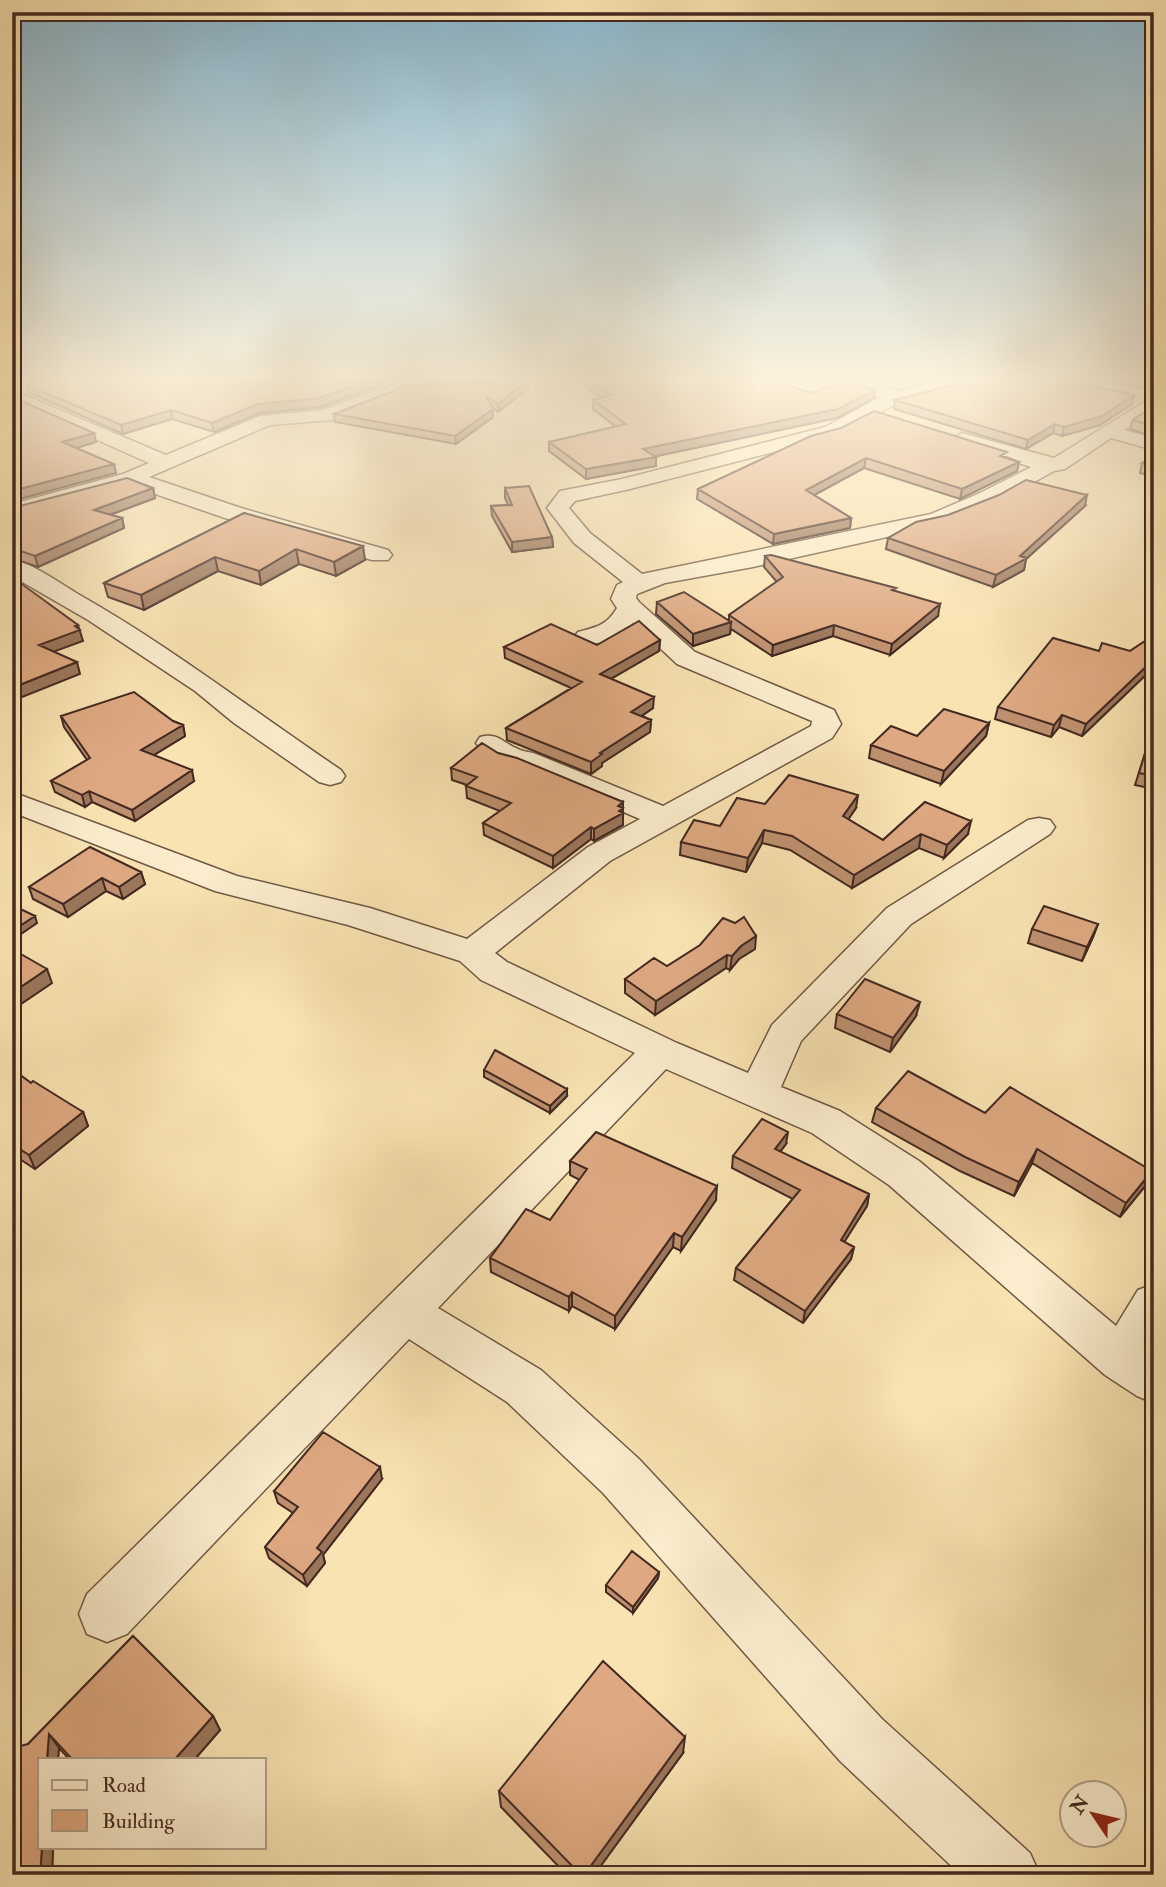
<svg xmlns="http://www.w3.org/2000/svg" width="1166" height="1887" viewBox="0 0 1166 1887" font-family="'IM FELL Double Pica',serif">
	<rect width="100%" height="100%" fill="#f9e3b2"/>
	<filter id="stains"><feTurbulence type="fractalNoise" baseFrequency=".00286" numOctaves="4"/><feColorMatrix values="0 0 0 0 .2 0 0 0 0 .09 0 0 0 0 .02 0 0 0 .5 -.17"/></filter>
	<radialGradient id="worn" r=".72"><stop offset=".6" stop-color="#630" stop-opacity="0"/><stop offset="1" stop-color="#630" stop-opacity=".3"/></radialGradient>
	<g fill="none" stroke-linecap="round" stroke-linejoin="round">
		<!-- street casing -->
		<g stroke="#705844" stroke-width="3">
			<path id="street" d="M494 377C510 380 525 377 542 377L513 391 489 387 446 389 437 384 446 379Z
				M764 377H792L789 381 752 392 743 387 746 383Z
				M831 377H858L897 391 952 377H977L950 391 901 401 839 435 630 489 575 501 569 508 590 533 642 574 931 514 980 493 1031 467 955 443 952 439 962 433 1054 458 1154 396V410L1124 430 1154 438V450L1111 438 1065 469 1054 471 996 503 945 524 753 567 665 583 637 594 636 598 639 602 695 652 834 710 841 724 832 738 610 861 495 953 507 962 677 1043 748 1073 772 1025 887 908 1028 820 1039 818 1050 820 1055 827 1050 834 911 924 801 1041 781 1087 840 1111 919 1161 1116 1326 1138 1290 1154 1284V1348L1151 1353 1154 1354V1403L1137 1396 1105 1375 889 1185 812 1133 666 1069 438 1308 541 1370 639 1459 882 1719 1030 1853 1040 1875H961L840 1761 603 1493 507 1402 409 1339 127 1634 107 1642 87 1634 79 1614 87 1594 635 1053 481 980 460 961 348 925 215 891 12 812V792L237 876 370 908 467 939 588 847 640 819 518 767C501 764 486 758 476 743L480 737C498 732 503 743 518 749 524 752 531 752 536 754L663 806 811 726 812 721 677 664 633 623C621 640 597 647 578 642L574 637 578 632C597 627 607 625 617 608L611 599 617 585 623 582 574 543 547 508 560 491 622 479 825 427 880 397 834 381Z
				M407 380 413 381 416 385 413 389 332 420 270 425 149 477 241 508 388 550 392 555 388 560H372L225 518 129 485 12 517V504L123 474 149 463 12 402V390L166 455 260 416 322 410Z
				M12 559C35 565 58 582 78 594 170 646 253 711 341 770L345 776 341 782 330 785 319 782 234 723 195 691 88 620 12 576Z"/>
		</g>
		<!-- street -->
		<use href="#street" fill="#fbedcd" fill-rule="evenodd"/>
	</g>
	<!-- wall -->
	<path fill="#bf9170" stroke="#432920" stroke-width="2" d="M51 377H383L384 384 321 407 260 413 214 432 172 419 123 434 30 393 27 385Z
		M572 377H748L746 382 751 385 811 393 875 390 874 398 837 418 656 456V466L586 479 549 451V442L616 427 593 409V400L601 398Z
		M1083 377H1154V390Z
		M529 379V387L498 412 492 407 493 417 456 444 335 422 334 414 508 386Z
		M960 383 1134 395 1132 404 1100 425 1062 436 1053 433 1026 449 894 409 895 400Z
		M1154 406V437L1130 429 1133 420Z
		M811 436 1006 457 1019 462 1017 471 960 499 864 468 814 495 851 518 850 528 773 544 697 499 698 489Z
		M1154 457V477L1140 473 1142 463Z
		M153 488 155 498 110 515 122 518 124 528 38 567 12 558V508Z
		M505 488 552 537 553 547 512 552 492 516 491 506 508 505 505 498Z
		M1085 506 1026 559 1024 570 993 587 886 549 888 538Z
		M244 513 365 560 336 576 299 564 261 585 218 571 144 610 108 597 104 583Z
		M765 556 895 591 938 616 890 655 833 636 772 656 731 629 730 634 693 646 656 614 657 602 729 621V615L777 582 764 567Z
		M1154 635V789L1135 785 1147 747 1150 748 1153 668 1082 736 1059 727 1051 737 995 719 998 707 1099 651H1130Z
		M660 640 659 651 611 679 653 708 642 716 651 720 650 732 602 763V766L591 774 507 740 506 728 571 688 505 658 504 647 597 645Z
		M61 716 173 721 183 725 185 736 154 755 194 781 135 821 92 802 85 807 55 792 51 781 87 760 64 727Z
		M989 723 986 736 941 784 869 758 871 745Z
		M498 753 623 802V825L594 841 591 839 553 868 484 835 483 823 500 811 467 798 466 786 467 785 452 780 451 768Z
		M925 802 968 834 944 858 919 848 852 888 790 850 762 843 746 872 680 855 681 842 720 826 765 804 856 808 848 819 883 840Z
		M141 872 145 884 123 899 106 891 68 917 33 899 29 887Z
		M1098 924 1093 937 1082 961 1028 943 1032 929Z
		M755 949 739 959 730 970 726 968 655 1015 625 993V979L667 966Z
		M837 1014 916 1016 890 1052 835 1028Z
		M12 1069 31 1083 83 1112 88 1126 35 1169 12 1154Z
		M484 1070 567 1096 550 1113 484 1077Z
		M876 1108 985 1113 1152 1171 1146 1185 1120 1217 1032 1163 1014 1196 960 1171 872 1122Z
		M786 1144 780 1152 869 1194 867 1206 844 1242 854 1247 851 1259 803 1323 734 1280 736 1268 793 1199 732 1168 733 1156Z
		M570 1161 716 1200 681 1251 673 1247 615 1329 572 1306 569 1311 491 1272 490 1258 550 1220 580 1180 570 1175Z
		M382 1479 323 1555 325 1563 307 1586 269 1558 265 1547 293 1513 278 1503 274 1491Z
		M659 1572 658 1578 633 1613 606 1592V1585Z
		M133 1636 213 1716 220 1730 195 1759H69L59 1748 58 1759H40L53 1847 52 1875H12L28 1744Z
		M683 1753 594 1875H567L501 1807 499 1791Z"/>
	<!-- shaded-wall -->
	<path fill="#9b765b" stroke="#432920" stroke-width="2" d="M12 377H25L12 382Z
		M378 377H383L384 384 321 407 260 413 214 432 212 423 258 404Z
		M742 377H748V380L740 388 741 379Z
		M529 379V387L498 412V404Z
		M875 390 874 398 837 418 643 459V449Z
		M1134 395 1132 404 1100 425 1062 436 1064 427Z
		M493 409V417L456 444 455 436Z
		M171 410 172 419 123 434 121 425Z
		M1055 424 1053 433 1026 449 1028 440Z
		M94 433 96 442 64 452 62 442Z
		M656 457V466L586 479V469Z
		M866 458 864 468 805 500 806 490Z
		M1019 462 1017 471 960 499 962 489Z
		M114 464 116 473 12 501V491Z
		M153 488 155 498 96 520 94 510Z
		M1087 495 1085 506 1026 559 1024 570 993 587 996 575 1020 556Z
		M122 518 124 528 38 567 35 556Z
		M851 518 850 528 773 544 774 534Z
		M552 537 553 547 512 552V542Z
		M363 546 365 560 336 576 334 562Z
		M296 549 299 564 261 585 259 571Z
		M215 557 218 571 144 610 141 595Z
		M940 604 938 616 890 655 892 644Z
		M731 622 730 634 693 646V634Z
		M78 625 83 641 42 656 39 645Z
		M834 625 833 636 772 656 773 645Z
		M660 640 659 651 600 685V674Z
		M1154 659 1153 668 1082 736 1086 724Z
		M77 662 80 674 12 701V688Z
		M654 697 653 708 631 723V712Z
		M1062 715 1059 727 1051 737 1054 725Z
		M651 720 650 732 602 763V766L591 774V762L600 753Z
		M989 723 986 736 941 784 944 771Z
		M183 725 185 736 144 761 141 750Z
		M192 770 194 781 135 821 132 810Z
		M89 791 92 802 85 807 82 795Z
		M858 795 856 808 841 830 843 816Z
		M623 802V825L594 841V829Z
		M971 821 968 834 944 858 947 845Z
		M591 827V839L553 868V856Z
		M764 830 762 843 746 872 748 858Z
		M921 834 919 848 852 888 854 875Z
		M141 872 145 884 123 899 119 887Z
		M102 878 106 891 68 917 63 904Z
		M35 916 37 923 12 940V931Z
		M1098 924 1093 937 1082 961 1087 947Z
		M756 936 755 949 739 959 730 970 732 956 741 946Z
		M727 955 726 968 655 1015 656 1001Z
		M47 969 52 983 12 1010V993Z
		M920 1002 916 1016 890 1052 893 1038Z
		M567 1089V1096L550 1113V1106Z
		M83 1112 88 1126 35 1169 29 1155Z
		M788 1132 786 1144 773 1161 775 1149Z
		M1037 1149 1032 1163 1014 1196 1019 1182Z
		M1152 1171 1146 1185 1120 1217 1126 1203Z
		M717 1186 716 1200 681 1251 682 1237Z
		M869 1194 867 1206 838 1252 841 1240Z
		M674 1233 673 1247 615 1329V1316Z
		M854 1247 851 1259 803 1323 805 1311Z
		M572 1292V1306L569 1311V1297Z
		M380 1467 382 1479 323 1555 325 1563 307 1586 303 1575 317 1548Z
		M659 1572 658 1578 633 1613V1607Z
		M213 1716 220 1730 195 1759H175Z
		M49 1734 59 1748 58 1759H47Z
		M685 1737 683 1753 594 1875H584Z
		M42 1847H53L52 1875H40Z"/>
	<!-- building -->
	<path fill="#dea982" stroke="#432920" stroke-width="2" d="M51 377H378L320 398 258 404 212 423 171 410 121 425 27 385Z
		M584 377H742L741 379 751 385 772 380 811 393 848 380 875 390 838 409 643 449 656 457 586 469 549 442 626 424 593 400 610 395Z
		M969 377H1050L1134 395 1102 416 1064 427 1055 424 1028 440 895 400 960 383Z
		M1133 377H1154V381Z
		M529 379 498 404 486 396 493 409 455 436 334 414 409 385 488 382 508 386Z
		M12 397 94 433 62 442 114 464 12 491Z
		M1154 406V427L1133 420Z
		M874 411 1007 452 1000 456 1019 462 962 489 866 458 806 490 851 518 774 534 698 489 811 436 841 428Z
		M1154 457V467L1142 463Z
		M127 478 153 488 94 510 122 518 35 556 12 548V508Z
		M1026 480 1087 495 1020 556 1027 558 996 575 888 538 916 522 948 515 999 495Z
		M529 486 552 537 512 542 491 506 512 505 505 488Z
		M244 513 363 546 334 562 296 549 259 571 215 557 141 595 104 583Z
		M771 555 896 588 892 590 940 604 892 644 834 625 773 645 729 615 783 577 765 556Z
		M12 577 78 625 75 626 80 630 39 645 77 662 12 688Z
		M684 592 731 622 693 634 657 602Z
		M639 621 660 640 600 674 654 697 631 712 651 720 600 753 602 754 591 762 506 728 582 682 504 647 551 624 597 645Z
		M1154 635V659L1086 724 1062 715 1054 725 998 707 1053 638 1099 651 1102 643 1130 651Z
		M134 692 173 721 183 725 141 750 192 770 132 810 89 791 82 795 51 781 90 758 61 716Z
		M944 709 989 723 944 771 871 745 891 726 917 736Z
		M482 743 498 753 517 758 623 802 618 806 623 808 619 811 623 813 594 829 591 827 553 856 483 823 511 803 466 786 477 777 451 768Z
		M1147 747 1154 749V776L1139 773Z
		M789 775 858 795 843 816 883 840 925 802 971 821 947 845 921 834 854 875 792 836 764 830 748 858 681 842 694 820 720 826 737 798 765 804Z
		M90 847 141 872 119 887 102 878 63 904 29 887Z
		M12 905 35 916 12 931Z
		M1044 906 1098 924 1087 947 1032 929Z
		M744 917 756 936 741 946 732 956 727 955 656 1001 625 979 654 958 667 966 700 945 723 918 735 923Z
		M12 949 47 969 12 993Z
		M865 979 920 1002 893 1038 837 1014Z
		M495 1050 567 1089 550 1106 484 1070Z
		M12 1069 31 1083 33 1081 83 1112 29 1155 12 1144Z
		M908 1071 985 1113 1010 1087 1152 1171 1126 1203 1037 1149 1019 1182 965 1157 876 1108Z
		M762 1119 788 1132 775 1149 869 1194 841 1240 854 1247 805 1311 736 1268 800 1190 733 1156Z
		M596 1132 717 1186 682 1237 674 1233 615 1316 572 1292 569 1297 490 1258 526 1209 550 1220 587 1169 570 1161Z
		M323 1432 380 1467 317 1548 322 1552 303 1575 265 1547 298 1507 274 1491Z
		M632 1551 659 1572 633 1607 606 1585Z
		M133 1636 213 1716 175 1759H72L49 1734 47 1759H40V1847H42L40 1875H12V1748L28 1744Z
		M603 1661 685 1737 584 1875H581L499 1791Z"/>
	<!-- sky -->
	<linearGradient id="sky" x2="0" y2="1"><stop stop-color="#8ab8d0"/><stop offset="0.59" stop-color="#fcf2dc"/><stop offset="1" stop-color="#fcf2dc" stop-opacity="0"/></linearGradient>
	<rect width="1166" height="642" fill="url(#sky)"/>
	<!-- margin -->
	<rect width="1166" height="1887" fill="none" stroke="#f9e3b2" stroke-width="42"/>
	<rect x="14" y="14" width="1138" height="1859" fill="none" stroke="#432920" stroke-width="3.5"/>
	<rect x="21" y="21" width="1124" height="1845" fill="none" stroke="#432920" stroke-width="2"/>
	<!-- legend -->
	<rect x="38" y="1758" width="228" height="91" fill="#fbedcd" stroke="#b19f88" stroke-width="2"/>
	<rect x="52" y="1780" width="35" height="10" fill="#fbedcd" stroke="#b19f88" stroke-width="2"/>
	<text x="102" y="1792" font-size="21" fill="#432920">Road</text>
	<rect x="52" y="1810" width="35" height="21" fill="#dea982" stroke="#b19f88" stroke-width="2"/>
	<text x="102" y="1828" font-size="21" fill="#432920">Building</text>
	<!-- north arrow -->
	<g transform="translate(1093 1814) rotate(305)"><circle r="33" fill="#fbedcd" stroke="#b19f88" stroke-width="2"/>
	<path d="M0-5L12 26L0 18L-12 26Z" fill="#8f2418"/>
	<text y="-10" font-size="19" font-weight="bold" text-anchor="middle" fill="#432920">N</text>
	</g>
	<rect width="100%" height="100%" filter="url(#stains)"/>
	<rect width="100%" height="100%" fill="url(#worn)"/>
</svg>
